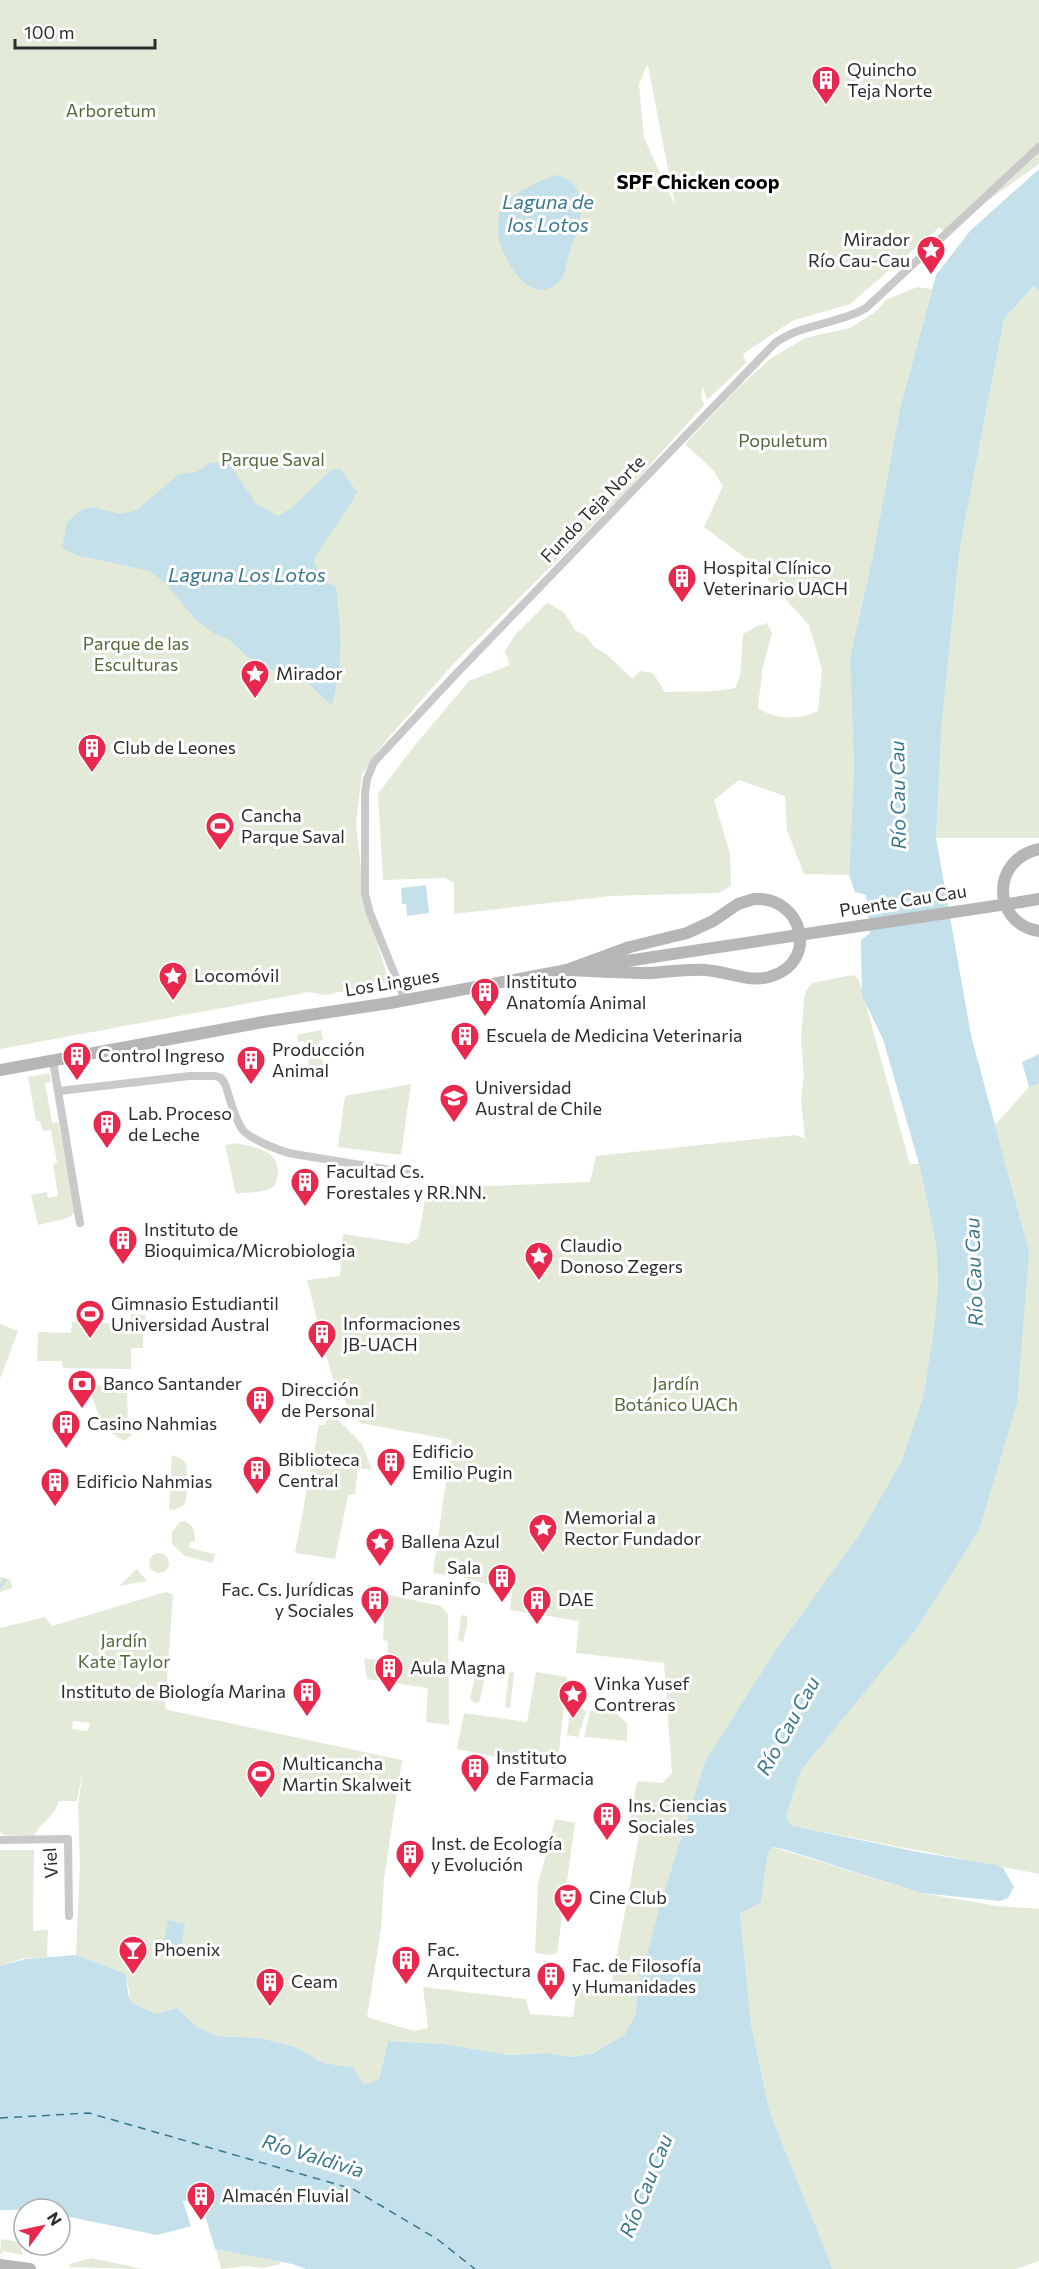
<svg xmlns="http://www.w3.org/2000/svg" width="1039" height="2269" viewBox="0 0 1039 2269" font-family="Commissioner,sans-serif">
	<rect width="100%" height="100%" fill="#fff"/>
	<!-- green -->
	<path fill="#e4ead8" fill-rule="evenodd" d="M0 0H1039V164L944 232 940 227 850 304 792 321 743 354 746 363 707 400 703 387 701 395 704 405 624 494 453 664 383 744 362 774 356 823 364 898 389 982 325 995 309 992 0 1049ZM647 65 648 66 675 205 644 138 639 84Z
		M1039 281V838H936L942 720 960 547 1004 319Z
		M917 287 932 289 900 408 872 560 850 657 854 767 849 875 804 874 787 830 785 796 739 780 714 800 730 854 731 886 719 893 610 896 454 914V883L445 878 383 880 378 794 415 745 469 681 510 665 505 651 515 635 547 603 564 612 575 630 587 637 594 647 606 654 633 679 640 671 653 673 665 692C688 691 713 693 735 688L740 676 743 634 757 626 767 623 772 633 762 671 758 708C775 720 800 720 818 711L822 669 809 625 769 581 764 572 704 527 723 486 713 470 685 444 736 390 770 359 805 338 850 328 875 312 886 300Z
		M852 975 858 978 861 987 910 1164H919L936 1244 938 1285 934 1329 923 1397 901 1462 861 1532 777 1648 705 1761 658 1912 637 1992 636 2013 624 2035 592 2053 571 2057 547 2053 509 2055 443 2044 388 2041 379 2079 364 2086 353 2067 323 2063 296 2047 260 2038 217 2036 197 2027 177 2008 156 2014 131 2003 126 1974 76 1955 80 1864 78 1807 83 1769 77 1801H59C53 1820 42 1820 34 1836L3 1835 0 1831V1628L45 1617 52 1626 166 1592 173 1595 165 1707 168 1710 402 1760 384 1879 381 1929 367 2017 413 2031 428 2028 423 1987 526 1999 530 2014 573 2017 577 1988 611 1986 639 1836 628 1831 637 1781 662 1783 672 1773 664 1663 576 1653 579 1621 510 1610 512 1592 463 1577 433 1573 452 1440 360 1423 335 1386 325 1352 332 1342 322 1339 307 1280 340 1276 343 1234 408 1244 418 1238 428 1185 488 1186 590 1182 596 1156 796 1135 805 1139 801 1100 804 1075 801 1040 804 1000 806 991 812 983ZM73 1721 90 1723 88 1731 72 1729Z
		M321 1030 323 1040 319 1041 326 1077 312 1079 304 1041 298 1042 297 1035Z
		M50 1073 51 1082 45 1083 52 1123 58 1122 76 1211 68 1218 38 1225 31 1195 47 1192 48 1198 58 1196 53 1165 57 1162 51 1130 43 1131 40 1121H36L28 1077Z
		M411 1084 401 1155 338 1147 345 1096Z
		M1039 1084V1874L793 1826 789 1822 786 1816 801 1770 1029 1253 995 1125 1029 1087Z
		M237 1143C257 1148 283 1151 277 1178 276 1183 275 1187 269 1189 260 1193 246 1192 236 1194L225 1145Z
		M131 1314 145 1315V1325H156V1333H143V1348H131V1369L63 1368 62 1361H37L38 1332 71 1333 72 1322 130 1324Z
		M0 1324 18 1331 0 1379Z
		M91 1385 127 1386 128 1429 132 1435 124 1441 104 1428 89 1390Z
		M330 1412 362 1444 372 1470 358 1468 355 1494 348 1495 335 1559 295 1553 319 1425H325Z
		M172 1455C177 1457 182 1458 185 1462 188 1468 188 1496 185 1502 184 1507 178 1508 174 1510L169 1509Z
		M184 1521C194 1525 195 1532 195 1542H190L189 1548 215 1554 213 1563 185 1556 172 1544V1532L180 1522Z
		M149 1563a10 10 0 1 1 20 0a10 10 0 1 1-20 0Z
		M137 1569 147 1581 119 1586Z
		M0 1577 11 1580 12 1588 0 1592Z
		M385 1594 441 1606 448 1614 449 1725 426 1722 428 1688 367 1679 364 1659 387 1660 388 1642 383 1639Z
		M464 1615 467 1617V1625L463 1642 458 1640 461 1616Z
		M479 1665 484 1667 486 1670 480 1700 476 1704 470 1699 477 1667Z
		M509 1672H514L510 1708 505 1707Z
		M536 1672 567 1677 557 1769 457 1749 464 1713 527 1722Z
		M572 1696 586 1712 578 1737 567 1735Z
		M611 1709 627 1723V1741L584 1737 590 1711Z
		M555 1819 575 1823 557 1953 550 1955 535 1953 538 1884Z
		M773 1847 921 1893 998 1906 1039 1909V2261L1015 2269H833L770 2113 751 2025 740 1914 761 1902 768 1852Z
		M0 1850H34L33 1931 48 1930 47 1957 22 1959 0 1966Z
		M1 2239 19 2242 23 2255 3 2251 0 2255Z
		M216 2249 278 2261 281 2264 263 2268 247 2266 221 2269Z
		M91 2258 143 2269 69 2267 70 2264Z"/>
	<!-- water -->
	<path fill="#c3e0eb" d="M1039 169V290L1034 286 1004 319 960 547 942 720 936 838 971 1035 1029 1252 1017 1403 979 1530 917 1628 801 1770 786 1816 789 1822 793 1826 918 1852 996 1865 1003 1868 1014 1887 1008 1898 1000 1901 921 1893 783 1849 773 1847 768 1852 761 1902 740 1914 751 2025 770 2113 833 2269H306L292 2264 215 2249 200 2201H183L191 2226 157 2235 60 2215V2209L0 2210V1966L26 1959 76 1955 126 1974 128 1994 132 2003 156 2014 177 2008 197 2027 217 2036 260 2038 296 2047 323 2063 353 2067 364 2085 379 2079 388 2041 443 2044 509 2055 547 2053 571 2057 593 2053 624 2035 636 2013 637 1992 658 1912 705 1761 777 1648 861 1532 901 1462 923 1397 934 1329 938 1285 936 1244 919 1164 883 1039 862 996 861 940 870 933 866 895 855 892 849 875 854 767 850 657 872 560 900 408 936 275 970 231Z
		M558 175C597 189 577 228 569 254 566 263 566 274 560 280 533 311 504 262 499 239 497 229 499 217 500 207 510 196 544 177 558 175Z
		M228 462 256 504 278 516 291 508 331 470 340 469 357 492C345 516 327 535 314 560L319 576 336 588C342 633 343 661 332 706L308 683 292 679 250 659 227 638 215 634 197 621 166 584 150 571 76 555 62 548 67 522 80 511 93 507 121 514 137 510 179 474 196 472 210 463Z
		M426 885 429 913 407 916 406 904H402L401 888Z
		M1039 1054V1084L1029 1087 1022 1062Z
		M168 1920 185 1924 179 1957 162 1954Z"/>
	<!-- pier -->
	<path fill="#fff" d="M183 2201H201L215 2249 212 2250 198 2204H187L193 2225 192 2229Z"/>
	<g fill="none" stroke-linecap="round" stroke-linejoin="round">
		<!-- stream -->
		<path stroke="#c3e0eb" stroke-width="3" d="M0 1587 5 1580"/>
		<!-- ferry -->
		<path stroke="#39778e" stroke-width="1.5" stroke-dasharray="8 6" stroke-linecap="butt" d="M0 2118 89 2113 353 2189 437 2239 475 2269"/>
		<!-- minor -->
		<path stroke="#c9c9c9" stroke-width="8" d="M405 1000 370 913 365 894V793L367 779 374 762 456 674 774 344C801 323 837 325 866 308L1039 147
			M53 1061 80 1223
			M59 1091 190 1076H215L221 1078 225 1084C230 1098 234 1117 242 1129 249 1139 282 1152 294 1154L415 1174
			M0 1840 68 1839 69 1916"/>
		<!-- secondary -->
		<path stroke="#b6b6b6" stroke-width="12" d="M1039 849C991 859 991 923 1039 931
			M754 899C803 896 819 961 772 976 751 984 727 971 705 970 686 969 668 972 650 973 622 973 595 971 567 970L630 947 687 933 713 921 738 904Z
			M1021 902 1039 899
			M0 1070 263 1022 390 1003 567 970 792 936
			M0 2265 30 2269"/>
		<!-- secondary-bridge -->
		<path stroke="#b6b6b6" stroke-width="12" d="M792 936 1021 902"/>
	</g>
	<!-- icons -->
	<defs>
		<g id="building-pin" transform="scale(1.5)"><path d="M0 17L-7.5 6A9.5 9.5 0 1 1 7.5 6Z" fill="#e8284c" stroke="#fff"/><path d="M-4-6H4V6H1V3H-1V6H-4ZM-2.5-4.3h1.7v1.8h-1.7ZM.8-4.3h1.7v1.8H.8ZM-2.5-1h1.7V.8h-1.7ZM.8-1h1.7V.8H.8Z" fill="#fff"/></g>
		<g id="sight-pin" transform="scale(1.5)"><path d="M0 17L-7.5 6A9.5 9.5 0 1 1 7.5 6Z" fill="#e8284c" stroke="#fff"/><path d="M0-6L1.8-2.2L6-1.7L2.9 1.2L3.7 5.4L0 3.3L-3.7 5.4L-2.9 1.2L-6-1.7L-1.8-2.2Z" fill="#fff"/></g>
		<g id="stadium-pin" transform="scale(1.5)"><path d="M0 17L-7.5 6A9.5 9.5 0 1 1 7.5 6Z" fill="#e8284c" stroke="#fff"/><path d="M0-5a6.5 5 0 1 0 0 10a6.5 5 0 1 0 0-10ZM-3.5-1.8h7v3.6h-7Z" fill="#fff"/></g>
		<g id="university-pin" transform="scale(1.5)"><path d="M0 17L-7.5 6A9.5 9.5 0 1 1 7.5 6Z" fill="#e8284c" stroke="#fff"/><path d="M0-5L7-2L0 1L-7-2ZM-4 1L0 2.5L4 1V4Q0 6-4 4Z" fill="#fff"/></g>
		<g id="bank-pin" transform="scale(1.5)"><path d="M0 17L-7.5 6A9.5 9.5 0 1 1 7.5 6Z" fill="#e8284c" stroke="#fff"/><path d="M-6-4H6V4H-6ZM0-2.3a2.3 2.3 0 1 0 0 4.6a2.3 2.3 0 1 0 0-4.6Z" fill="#fff"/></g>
		<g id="theatre-pin" transform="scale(1.5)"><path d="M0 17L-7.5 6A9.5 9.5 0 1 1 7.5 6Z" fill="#e8284c" stroke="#fff"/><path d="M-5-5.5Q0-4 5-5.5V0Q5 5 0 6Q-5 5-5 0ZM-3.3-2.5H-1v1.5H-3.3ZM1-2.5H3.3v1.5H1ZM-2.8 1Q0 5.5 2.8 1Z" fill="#fff"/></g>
		<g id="bar-pin" transform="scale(1.5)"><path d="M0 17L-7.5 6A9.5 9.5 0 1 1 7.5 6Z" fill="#e8284c" stroke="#fff"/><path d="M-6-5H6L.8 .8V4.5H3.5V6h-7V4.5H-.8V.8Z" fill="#fff"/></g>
	</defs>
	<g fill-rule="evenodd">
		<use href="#building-pin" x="826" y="80"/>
		<use href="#sight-pin" x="931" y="250"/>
		<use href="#building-pin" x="682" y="578"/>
		<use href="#sight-pin" x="255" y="674"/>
		<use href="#building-pin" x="92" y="748"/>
		<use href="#stadium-pin" x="220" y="826"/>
		<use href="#sight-pin" x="173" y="976"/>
		<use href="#building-pin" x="485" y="992"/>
		<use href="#building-pin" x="465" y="1036"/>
		<use href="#building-pin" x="77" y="1056"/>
		<use href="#building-pin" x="251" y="1060"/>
		<use href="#university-pin" x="454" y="1098"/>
		<use href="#building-pin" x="107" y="1124"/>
		<use href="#building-pin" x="305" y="1182"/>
		<use href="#building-pin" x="123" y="1240"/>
		<use href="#sight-pin" x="539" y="1256"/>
		<use href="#stadium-pin" x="90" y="1314"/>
		<use href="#building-pin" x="322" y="1334"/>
		<use href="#bank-pin" x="82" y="1384"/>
		<use href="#building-pin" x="260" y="1400"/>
		<use href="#building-pin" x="66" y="1424"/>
		<use href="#building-pin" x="391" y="1462"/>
		<use href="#building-pin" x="257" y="1470"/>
		<use href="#building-pin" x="55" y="1482"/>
		<use href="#sight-pin" x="543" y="1528"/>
		<use href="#sight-pin" x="380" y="1542"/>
		<use href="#building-pin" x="502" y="1578"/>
		<use href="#building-pin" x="375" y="1600"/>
		<use href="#building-pin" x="537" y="1600"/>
		<use href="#building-pin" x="389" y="1668"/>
		<use href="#building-pin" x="307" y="1692"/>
		<use href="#sight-pin" x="573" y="1694"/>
		<use href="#building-pin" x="475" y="1768"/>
		<use href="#stadium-pin" x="261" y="1774"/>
		<use href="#building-pin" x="607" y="1816"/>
		<use href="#building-pin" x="410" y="1854"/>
		<use href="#theatre-pin" x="568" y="1898"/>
		<use href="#bar-pin" x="133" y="1950"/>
		<use href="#building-pin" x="406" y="1960"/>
		<use href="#building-pin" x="551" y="1976"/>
		<use href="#building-pin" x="270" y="1982"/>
		<use href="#building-pin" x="201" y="2196"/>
	</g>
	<g text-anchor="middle" stroke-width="6" stroke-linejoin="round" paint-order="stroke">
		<!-- poi labels -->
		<g font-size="18" fill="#2c2c2c" stroke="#fff" text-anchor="start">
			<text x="847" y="76">Quincho<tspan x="847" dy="21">Teja Norte</tspan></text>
			<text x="910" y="246" text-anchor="end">Mirador<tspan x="910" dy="21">Río Cau-Cau</tspan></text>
			<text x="703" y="574">Hospital Clínico<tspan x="703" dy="21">Veterinario UACH</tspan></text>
			<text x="276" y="680">Mirador</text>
			<text x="113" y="754">Club de Leones</text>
			<text x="241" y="822">Cancha<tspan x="241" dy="21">Parque Saval</tspan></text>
			<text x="194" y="982">Locomóvil</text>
			<text x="506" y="988">Instituto<tspan x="506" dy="21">Anatomía Animal</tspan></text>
			<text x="486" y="1042">Escuela de Medicina Veterinaria</text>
			<text x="272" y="1056">Producción<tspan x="272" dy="21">Animal</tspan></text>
			<text x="98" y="1062">Control Ingreso</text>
			<text x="475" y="1094">Universidad<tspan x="475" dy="21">Austral de Chile</tspan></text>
			<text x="128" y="1120">Lab. Proceso<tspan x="128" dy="21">de Leche</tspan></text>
			<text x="326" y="1178">Facultad Cs.<tspan x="326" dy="21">Forestales y RR.NN.</tspan></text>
			<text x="144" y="1236">Instituto de<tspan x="144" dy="21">Bioquimica/Microbiologia</tspan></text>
			<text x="560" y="1252">Claudio<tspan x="560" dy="21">Donoso Zegers</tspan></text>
			<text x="111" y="1310">Gimnasio Estudiantil<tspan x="111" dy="21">Universidad Austral</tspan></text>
			<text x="343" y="1330">Informaciones<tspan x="343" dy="21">JB-UACH</tspan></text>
			<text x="103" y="1390">Banco Santander</text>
			<text x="281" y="1396">Dirección<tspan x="281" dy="21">de Personal</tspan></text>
			<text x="87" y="1430">Casino Nahmias</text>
			<text x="412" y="1458">Edificio<tspan x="412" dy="21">Emilio Pugin</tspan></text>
			<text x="278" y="1466">Biblioteca<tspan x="278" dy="21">Central</tspan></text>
			<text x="76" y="1488">Edificio Nahmias</text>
			<text x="564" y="1524">Memorial a<tspan x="564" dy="21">Rector Fundador</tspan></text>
			<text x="401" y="1548">Ballena Azul</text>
			<text x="481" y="1574" text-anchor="end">Sala<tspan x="481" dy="21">Paraninfo</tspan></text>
			<text x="354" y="1596" text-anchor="end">Fac. Cs. Jurídicas<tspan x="354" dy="21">y Sociales</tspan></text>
			<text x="558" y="1606">DAE</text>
			<text x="410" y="1674">Aula Magna</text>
			<text x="594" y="1690">Vinka Yusef<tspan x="594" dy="21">Contreras</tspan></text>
			<text x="286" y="1698" text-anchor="end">Instituto de Biología Marina</text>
			<text x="496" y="1764">Instituto<tspan x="496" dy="21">de Farmacia</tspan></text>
			<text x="282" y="1770">Multicancha<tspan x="282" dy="21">Martin Skalweit</tspan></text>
			<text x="628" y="1812">Ins. Ciencias<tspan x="628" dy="21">Sociales</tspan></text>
			<text x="431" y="1850">Inst. de Ecología<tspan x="431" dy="21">y Evolución</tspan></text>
			<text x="589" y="1904">Cine Club</text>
			<text x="154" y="1956">Phoenix</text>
			<text x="427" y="1956">Fac.<tspan x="427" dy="21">Arquitectura</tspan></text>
			<text x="572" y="1972">Fac. de Filosofía<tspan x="572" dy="21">y Humanidades</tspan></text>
			<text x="291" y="1988">Ceam</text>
			<text x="222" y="2202">Almacén Fluvial</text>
		</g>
		<!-- park labels -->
		<g font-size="18" fill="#546839" stroke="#fff">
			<text x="111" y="117">Arboretum</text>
			<text x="783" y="447">Populetum</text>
			<text x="273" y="466">Parque Saval</text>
			<text x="136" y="650">Parque de las<tspan x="136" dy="21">Esculturas</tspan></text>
			<text x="676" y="1390">Jardín<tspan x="676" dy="21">Botánico UACh</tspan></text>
			<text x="124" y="1647">Jardín<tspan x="124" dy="21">Kate Taylor</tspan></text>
		</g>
		<!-- street labels -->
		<g font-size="18" fill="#2c2c2c" stroke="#fff">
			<text transform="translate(593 509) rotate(-46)" y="6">Fundo Teja Norte</text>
			<text transform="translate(903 901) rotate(-9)" y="6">Puente Cau Cau</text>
			<text transform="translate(392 983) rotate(-9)" y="6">Los Lingues</text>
			<text transform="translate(51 1863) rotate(-94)" y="6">Viel</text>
		</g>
		<!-- neighbourhood labels -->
		<g font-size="20" font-weight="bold" fill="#000" stroke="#fff">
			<text x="698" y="189">SPF Chicken coop</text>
		</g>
		<!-- water labels -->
		<g font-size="20" font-style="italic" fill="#39778e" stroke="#fff">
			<text x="548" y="209">Laguna de<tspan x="548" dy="23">los Lotos</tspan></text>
			<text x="247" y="582">Laguna Los Lotos</text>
			<text transform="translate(898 795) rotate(-91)" y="7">Río Cau Cau</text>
			<text transform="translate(974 1272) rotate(-92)" y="7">Río Cau Cau</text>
			<text transform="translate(788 1726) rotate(-61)" y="7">Río Cau Cau</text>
			<text transform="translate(313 2156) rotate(17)" y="7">Río Valdivia</text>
			<text transform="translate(646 2186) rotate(-68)" y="7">Río Cau Cau</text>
		</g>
	</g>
	<!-- north arrow -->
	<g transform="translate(42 2227) rotate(57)"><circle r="28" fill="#ffffff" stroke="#ababab" stroke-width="1.5"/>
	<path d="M0-4.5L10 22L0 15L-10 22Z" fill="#e8284c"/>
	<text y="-9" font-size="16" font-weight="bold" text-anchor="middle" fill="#2c2c2c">N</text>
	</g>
	<!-- scale -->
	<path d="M15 39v9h140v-9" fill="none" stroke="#2c2c2c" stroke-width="3"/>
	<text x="24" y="39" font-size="18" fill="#2c2c2c" stroke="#ffffff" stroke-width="4.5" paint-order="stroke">100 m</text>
</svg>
